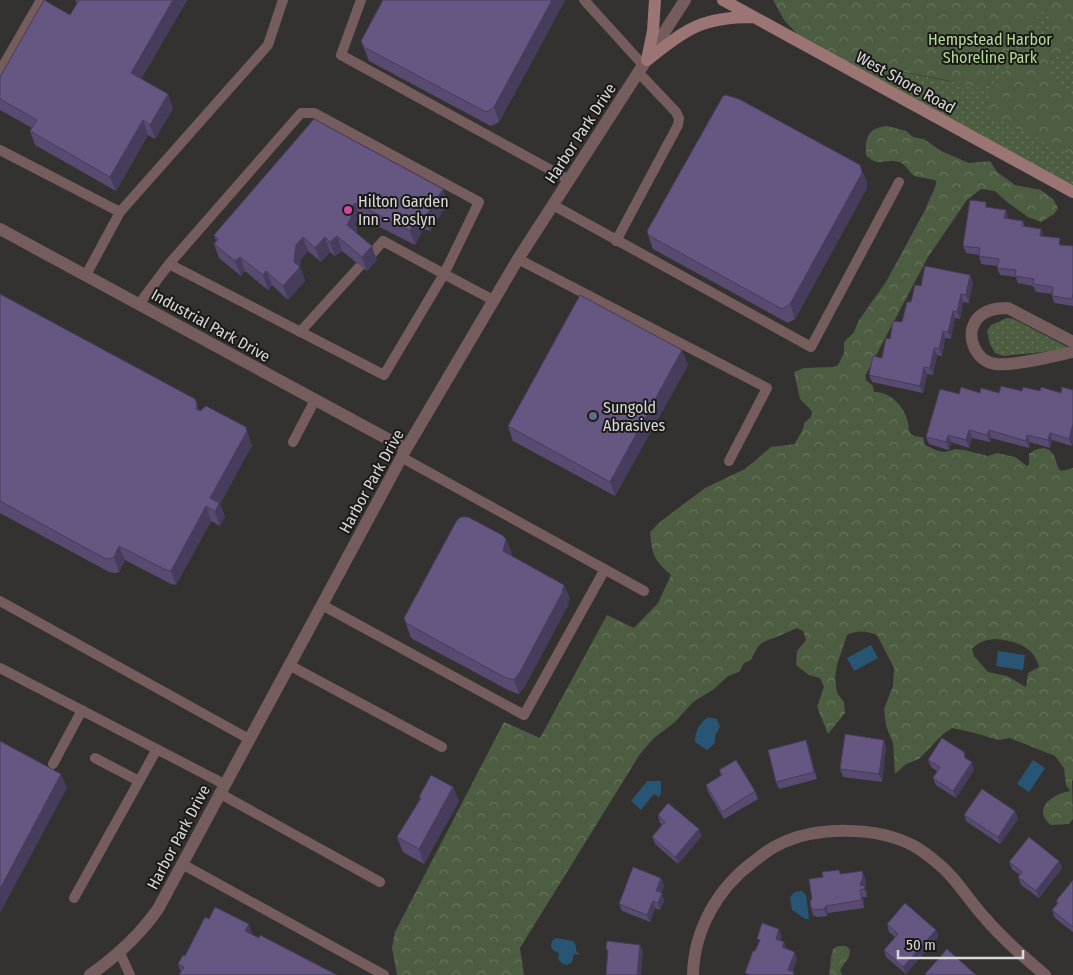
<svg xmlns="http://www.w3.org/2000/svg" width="1073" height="975" viewBox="0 0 1073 975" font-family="'Fira Sans Condensed',sans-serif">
	<defs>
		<pattern id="grass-dots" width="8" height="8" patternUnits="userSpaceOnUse" patternTransform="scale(1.25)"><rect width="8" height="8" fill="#4d5d41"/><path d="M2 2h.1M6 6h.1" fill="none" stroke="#66745c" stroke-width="1.8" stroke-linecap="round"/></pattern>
		<pattern id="forest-crowns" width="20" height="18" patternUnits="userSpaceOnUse" patternTransform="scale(1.25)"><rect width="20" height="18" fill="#4d5d41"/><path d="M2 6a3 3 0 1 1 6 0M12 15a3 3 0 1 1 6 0" fill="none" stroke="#66745c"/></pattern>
	</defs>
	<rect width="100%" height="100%" fill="#343231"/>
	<!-- grass -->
	<path fill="url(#grass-dots)" d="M1073 0 1050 60 1073 49V135L1063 150 1073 156V192L827 58 954 82 861 17Z
		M1007 318 1014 319 1071 349 1003 356 995 353 990 344 987 331 991 325Z"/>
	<!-- forest -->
	<path fill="url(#forest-crowns)" fill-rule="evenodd" d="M773 0H1073V49L1050 60 1049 77 1073 100V156L1031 134 989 116C988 111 987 106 988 101 990 90 1016 57 1025 50 1033 44 1042 45 1048 35 1051 29 1050 20 1049 12L1044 9 1038 15 1035 23 1015 46 999 59 986 83 979 88 946 80 827 58 799 36 784 20Z
		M887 126 906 131 913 137 924 139 941 151 969 163 990 161 997 172 1015 185 1041 190 1053 199 1058 208 1054 214 1041 222 1028 217 1007 202 995 191 981 189 967 200 928 257 865 376 866 380 873 386 874 392C890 391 905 407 908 423 909 425 908 428 909 431 911 436 918 437 923 437L925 445 938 451 945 452 956 449 964 450 988 456 997 453 1015 457 1027 466 1029 464V454C1037 447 1049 445 1054 456 1057 461 1056 466 1061 471L1073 468V780L1072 781 1073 819 1069 824 1051 825C1031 809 1053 794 1070 791L1066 785 1064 768 1055 756 1010 738 998 740 975 733 952 728 943 734 919 759 906 764 895 774 893 743 886 726 884 709 893 686 894 668 877 635C866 631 858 630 847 635L837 665 835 678 837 693 844 702 845 713 828 734 817 707 824 687 820 678 809 675 796 665 797 651 806 640 803 631 797 628C789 631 782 635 774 638 759 643 758 645 751 660L744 663 739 672 728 676 714 689 693 702 675 722 654 738 640 754 520 948 524 975H397L392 948 395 932 504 722 540 738 607 615 634 628 658 603 671 575C654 560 652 555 650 532L661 521 705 488 745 469 771 447 795 444C798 436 804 431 804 423L811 417 812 411 800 399 794 372 804 368 834 367 838 365 844 353V342L854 332 859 320 886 282 924 212 936 185V181C929 177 920 179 913 175 908 171 906 164 899 162 885 158 878 168 866 155 865 137 868 128 887 126ZM994 639C1013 640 1035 646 1039 667L1028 673 1026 687 1007 676 988 672 974 656 972 649C979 642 985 640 994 639Z
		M838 946H846L850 950 849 957 840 970 842 975H829C831 966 830 958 833 949Z"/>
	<!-- water -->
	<path fill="#295575" d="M871 645 878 658 854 671 847 658Z
		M998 651 1025 655 1023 670 996 666Z
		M708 717 717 719 720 727 715 735V743L707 750 695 742C695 732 699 723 708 717Z
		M1033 760 1045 768 1029 792 1017 784Z
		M647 781H661V794L659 797 654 794 641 810 631 801Z
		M802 891 806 895 809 919H805L792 910 790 897 795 892Z
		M556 938 573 941 576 946V951L580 955 574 954 572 962 567 965 563 964 558 959 559 953 554 951 551 947 552 941Z"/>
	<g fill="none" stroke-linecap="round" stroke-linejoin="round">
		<!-- lane -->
		<path stroke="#765d5d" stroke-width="10" d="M361 0 341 55 569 180
			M584 0 644 66
			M0 71 41 0
			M0 150 120 212
			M553 205 811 347 899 182
			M616 241 678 125 679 118 676 112 639 73
			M371 255 383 241 444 274 479 202 314 113H301L169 264 384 375 444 274 493 300
			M518 259 767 388 729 461
			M86 275 120 212 268 45 283 0
			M139 304 169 264
			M300 332 360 266
			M293 442 315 400
			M401 457 644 591
			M0 601 249 739
			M322 605 524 715 605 569
			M289 665 442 747
			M0 668 224 784
			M95 758 139 781
			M53 764 82 710
			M219 793 380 882
			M182 864 384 975
			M74 898 157 749
			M120 953 130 975"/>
		<!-- street -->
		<path stroke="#765d5d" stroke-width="12" d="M0 229 406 449
			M1073 342 1008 308C997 308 984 310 977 319 964 336 976 362 996 364 1015 366 1053 356 1073 352
			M90 975C117 956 139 936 158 909L406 449 518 259 685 0
			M693 975C694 930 717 889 753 862 761 856 769 849 778 845 815 826 877 826 914 846 921 850 929 856 935 861 956 877 968 900 985 918 1003 939 1024 957 1045 975"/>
		<!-- secondary -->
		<path stroke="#9b7474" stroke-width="12" d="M723 0 1073 192
			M647 60C687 29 701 17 753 17
			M647 60 653 31 655 0"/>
	</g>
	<!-- wall -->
	<path fill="#584a70" d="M75 0H187L141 79 168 94 173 108 155 139 148 135 116 191 35 145 30 131 32 128 0 110V77L70 15 77 4Z
		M383 0H565L564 2 499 122 491 126 369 61 361 41Z
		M314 119 448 203 430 231 423 229 415 245 360 217 355 223 357 231 356 233 377 260 367 271 342 251 335 256 330 252 321 262 308 251 301 259 300 267 305 281 288 300 272 285 268 290 245 271 241 276 219 258 214 244 216 241 214 235Z
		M861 168 867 182V188L795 319 788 323 653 249 648 235Z
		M988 208 1006 210 1008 219 1023 221 1025 227 1041 229 1043 236 1062 245 1073 246V306L1054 303 1052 296V294L1036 292 1033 286 1018 283 1016 277 1000 275 997 268V266L981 264 979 255 966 253 963 246Z
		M973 282 969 303 963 302 960 319 955 318 951 339 945 338 942 356 937 355 933 375 927 374 923 393 872 382 869 375 882 358 890 339 902 322 911 302 921 286Z
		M0 294 199 411 252 445 220 504 225 517 220 526 211 521 176 585 171 584 125 560 119 572 115 573 109 572 0 513Z
		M688 365 615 496 513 441 508 426Z
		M1073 390V441L1072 446 1052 440 1050 448 1030 442 1029 448 991 438 990 442 972 438 969 448 951 442 949 450 929 444 926 437 959 394 1022 391H1040L1061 393Z
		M512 553 511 556 564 585 570 599 567 607 525 686 519 694 510 691 411 638 404 618Z
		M806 740 817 779 779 789 776 782Z
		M886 747 882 782 843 777 840 769Z
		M967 759 974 770 956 798 936 785 933 778 937 771 931 767 928 760Z
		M719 770 755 791 758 799 724 819 708 792 706 785 721 776Z
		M453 787 459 801 424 864 403 852 397 837 420 799 419 797Z
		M1015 811 1018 819 1000 844 967 822 964 815Z
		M658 815 702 836 678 864 655 844 652 837 662 824 660 823Z
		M1059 861 1062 868 1039 898 1021 885 1018 877 1020 875 1012 869 1009 862Z
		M862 871 865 878 866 885 865 887 867 893V897H863L864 908 828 913 827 916 817 917 813 915 811 908 812 900 840 874Z
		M661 878 664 886 661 893 664 901 660 910 655 908 650 922 622 911 619 904Z
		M1073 880V932L1055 918 1052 910 1057 904 1056 901Z
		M209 919 253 935 337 975 181 972 178 964 185 956Z
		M887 924 936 930 938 937 906 974 886 957 884 950 895 937 889 932Z"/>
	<!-- shaded-wall -->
	<path fill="#473c5b" d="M173 0H187L136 88 131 73Z
		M552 0H565L564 2 499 122 494 107Z
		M168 94 173 108 155 139 150 125Z
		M143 120 148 135 116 191 110 177Z
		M861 168 867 182V188L795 319 790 304Z
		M443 189 448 203 430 231 425 217Z
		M355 203 360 217 355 223 357 231 352 239 347 225V212Z
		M1006 210 1008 217 1007 226 1004 218Z
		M418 215 423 229 415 245 410 231Z
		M1041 229 1043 236H1040Z
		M337 236 342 251 335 256 330 242Z
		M303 237 308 251 301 259 300 267 305 281 288 300 283 286 295 253 296 245Z
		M325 237 330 252 321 262 315 248Z
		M372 246 377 260 367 271 362 257Z
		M240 257 245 271 241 276 235 261Z
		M266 271 272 285 268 290 263 275Z
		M970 275 973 282 969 303 966 295Z
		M961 294 963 302 960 319 957 312Z
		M953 311 955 318 951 339 948 332Z
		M943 331 945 338 942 356 939 349Z
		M934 348 937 355 933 375 930 368Z
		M682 350 688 365 615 496 610 482Z
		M924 367 927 374 923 393 920 386Z
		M197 404 202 418 196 409Z
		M1073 424V441L1072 446 1069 439Z
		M246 427 252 445 220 504 225 517 220 526 210 498Z
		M969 430 972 438 969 448 966 440Z
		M989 430 991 438 990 442 987 435Z
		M1050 433 1052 440 1050 448 1048 440Z
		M948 435 951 442 949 450 946 442Z
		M1027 435 1030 442 1029 448 1026 441Z
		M206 506 211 521 176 585 171 571Z
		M506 539 512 553 508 565 503 551Z
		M119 546 125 560 119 572 114 557Z
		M564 585 570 599 567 607 525 686 519 694 514 680Z
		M806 740 809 748 817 779 814 772Z
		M884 740 886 747 882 782 879 774Z
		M972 762 974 770 956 798 953 791Z
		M61 774 67 788 0 913V889Z
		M453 787 459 801 424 864 419 849Z
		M1015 811 1018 819 1000 844 998 837Z
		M699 829 702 836 678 864 675 857Z
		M1059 861 1062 868 1039 898 1036 891Z
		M862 871 865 878 866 885 865 887 867 893V897L864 889 860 885Z
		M661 878 664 886 659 899 656 891Z
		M860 890 863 897 864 908 862 900Z
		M662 893 664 901 660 910 658 903Z
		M653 901 655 908 650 922 647 915Z
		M826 906 828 913 827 916 824 909Z
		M249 924 254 939 245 931Z
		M779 929 782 937 778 947 776 939Z
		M936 930 938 937 906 974 903 967Z
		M784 942 787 950 782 947Z
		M640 945 643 952 641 975H637Z
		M795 952 797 959 792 975 788 970Z"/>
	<!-- building -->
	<path fill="#665682" stroke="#473c5b" d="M44 0 70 15 79 0H173L131 73 168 94 150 125 143 120 110 177 30 131 37 120 0 99V77Z
		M383 0H552L494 107 486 112 364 47 361 41Z
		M726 95 739 99 860 165 861 168 862 173 790 304 782 309 648 235 647 231 723 96Z
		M314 119 443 189 425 217 418 215 410 231 355 203 347 212 352 216 347 225 372 246 362 257 337 236 330 242 325 237 315 248 303 237 296 245 295 253 294 262 300 267 283 286 266 271 263 275 240 257 235 261 214 244 218 239 214 235Z
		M970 200 986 202V207L1006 210 1004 218 1023 221 1022 226 1041 229 1040 236 1060 238 1059 245 1073 246V293L1072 299 1052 296 1053 287 1033 284 1034 279 1015 276 1016 270 997 268 999 259 979 256 980 248 963 246Z
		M925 266 970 275 966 295 961 294 957 312 953 311 948 332 943 331 939 349 934 348 930 368 924 367 920 386 869 375 873 356 882 358 886 338 890 339 893 321 902 322 907 302H911L915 285 921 286Z
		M0 294 195 399 197 404 196 409 200 411 206 406 246 427 247 431 210 498 219 503 215 512 206 506 171 571 166 570 119 546 114 557 109 559 104 558 0 501Z
		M580 295 682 350 610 482 508 426Z
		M1001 386 1022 391 1023 387 1040 391 1041 387 1061 393 1062 387 1073 390V424L1069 439 1050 433 1048 440 1027 435 1026 441 989 430 987 435 969 430 966 440 948 435 946 442 926 437 940 389 959 394 961 387 980 393 981 388 999 393Z
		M461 517H468L502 535 506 539 503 551 564 585 562 593 520 672 514 680 504 677 406 623 404 618 457 520Z
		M845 734 884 740 879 774 840 769Z
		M942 738 964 752 965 758 972 762 953 791 933 778 940 767 928 760Z
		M806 740 814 772 776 782 768 750Z
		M0 741 61 774 0 889Z
		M736 760 755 791 722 812 706 785 722 775 719 770Z
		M431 775 453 787 419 849 397 837 421 798 419 797Z
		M982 789 1015 811 998 837 964 815Z
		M668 803 699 829 675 857 652 837 665 822 658 815Z
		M1029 837 1059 861 1036 891 1018 877 1022 872 1009 862Z
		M633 867 661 878 656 891 662 893 658 903 653 901 647 915 619 904Z
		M839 870 840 874 862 871 863 877 860 885 865 886 864 889 860 890 862 900 826 906 824 909 815 910 811 908 810 900H812L809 879 823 877 822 872Z
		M1073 880V927L1052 910 1058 903 1056 901Z
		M905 903 936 930 903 967 884 950 898 934 887 924Z
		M215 907 249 924 245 931 259 938 260 935 337 975H179L184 967 178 964 183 955 185 956 205 917 209 919Z
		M762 923 779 929 776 939 784 942 782 947 795 952 788 970 794 972 793 975H750L745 973 753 951H755L760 940 757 939Z
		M607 941 640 945 637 975H606L608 950H606Z
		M947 949 976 975H926L925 974Z"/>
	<!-- markers -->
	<circle fill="#d1479c" stroke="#1b1a19" stroke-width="2" cx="348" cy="210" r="5"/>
	<circle fill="#5c6f8a" stroke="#1b1a19" stroke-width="2" cx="593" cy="416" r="5"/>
	<g text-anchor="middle" stroke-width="4" stroke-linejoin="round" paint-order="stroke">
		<!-- park labels -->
		<g font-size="16" fill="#b4dc96" stroke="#1b1a19">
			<text x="990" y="45">Hempstead Harbor<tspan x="990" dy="18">Shoreline Park</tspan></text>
		</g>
		<!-- street labels -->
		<g font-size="16" fill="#dad9d8" stroke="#1b1a19">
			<text transform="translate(906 82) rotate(29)" y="6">West Shore Road</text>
			<text transform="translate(580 133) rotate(-57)" y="6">Harbor Park Drive</text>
			<text transform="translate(211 325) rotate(29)" y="6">Industrial Park Drive</text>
			<text transform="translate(371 481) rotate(-61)" y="6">Harbor Park Drive</text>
			<text transform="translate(178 837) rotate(-62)" y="6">Harbor Park Drive</text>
		</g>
		<!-- poi labels -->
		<g font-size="16" fill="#dad9d8" stroke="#1b1a19" text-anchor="start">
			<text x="358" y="207">Hilton Garden<tspan x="358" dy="18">Inn - Roslyn</tspan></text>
			<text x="603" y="413">Sungold<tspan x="603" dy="18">Abrasives</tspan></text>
		</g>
	</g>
	<!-- scale -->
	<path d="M898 950v8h125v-8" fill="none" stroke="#dad9d8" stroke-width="2.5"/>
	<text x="906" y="950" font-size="15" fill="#dad9d8" stroke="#1b1a19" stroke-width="4" paint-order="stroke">50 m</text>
</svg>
